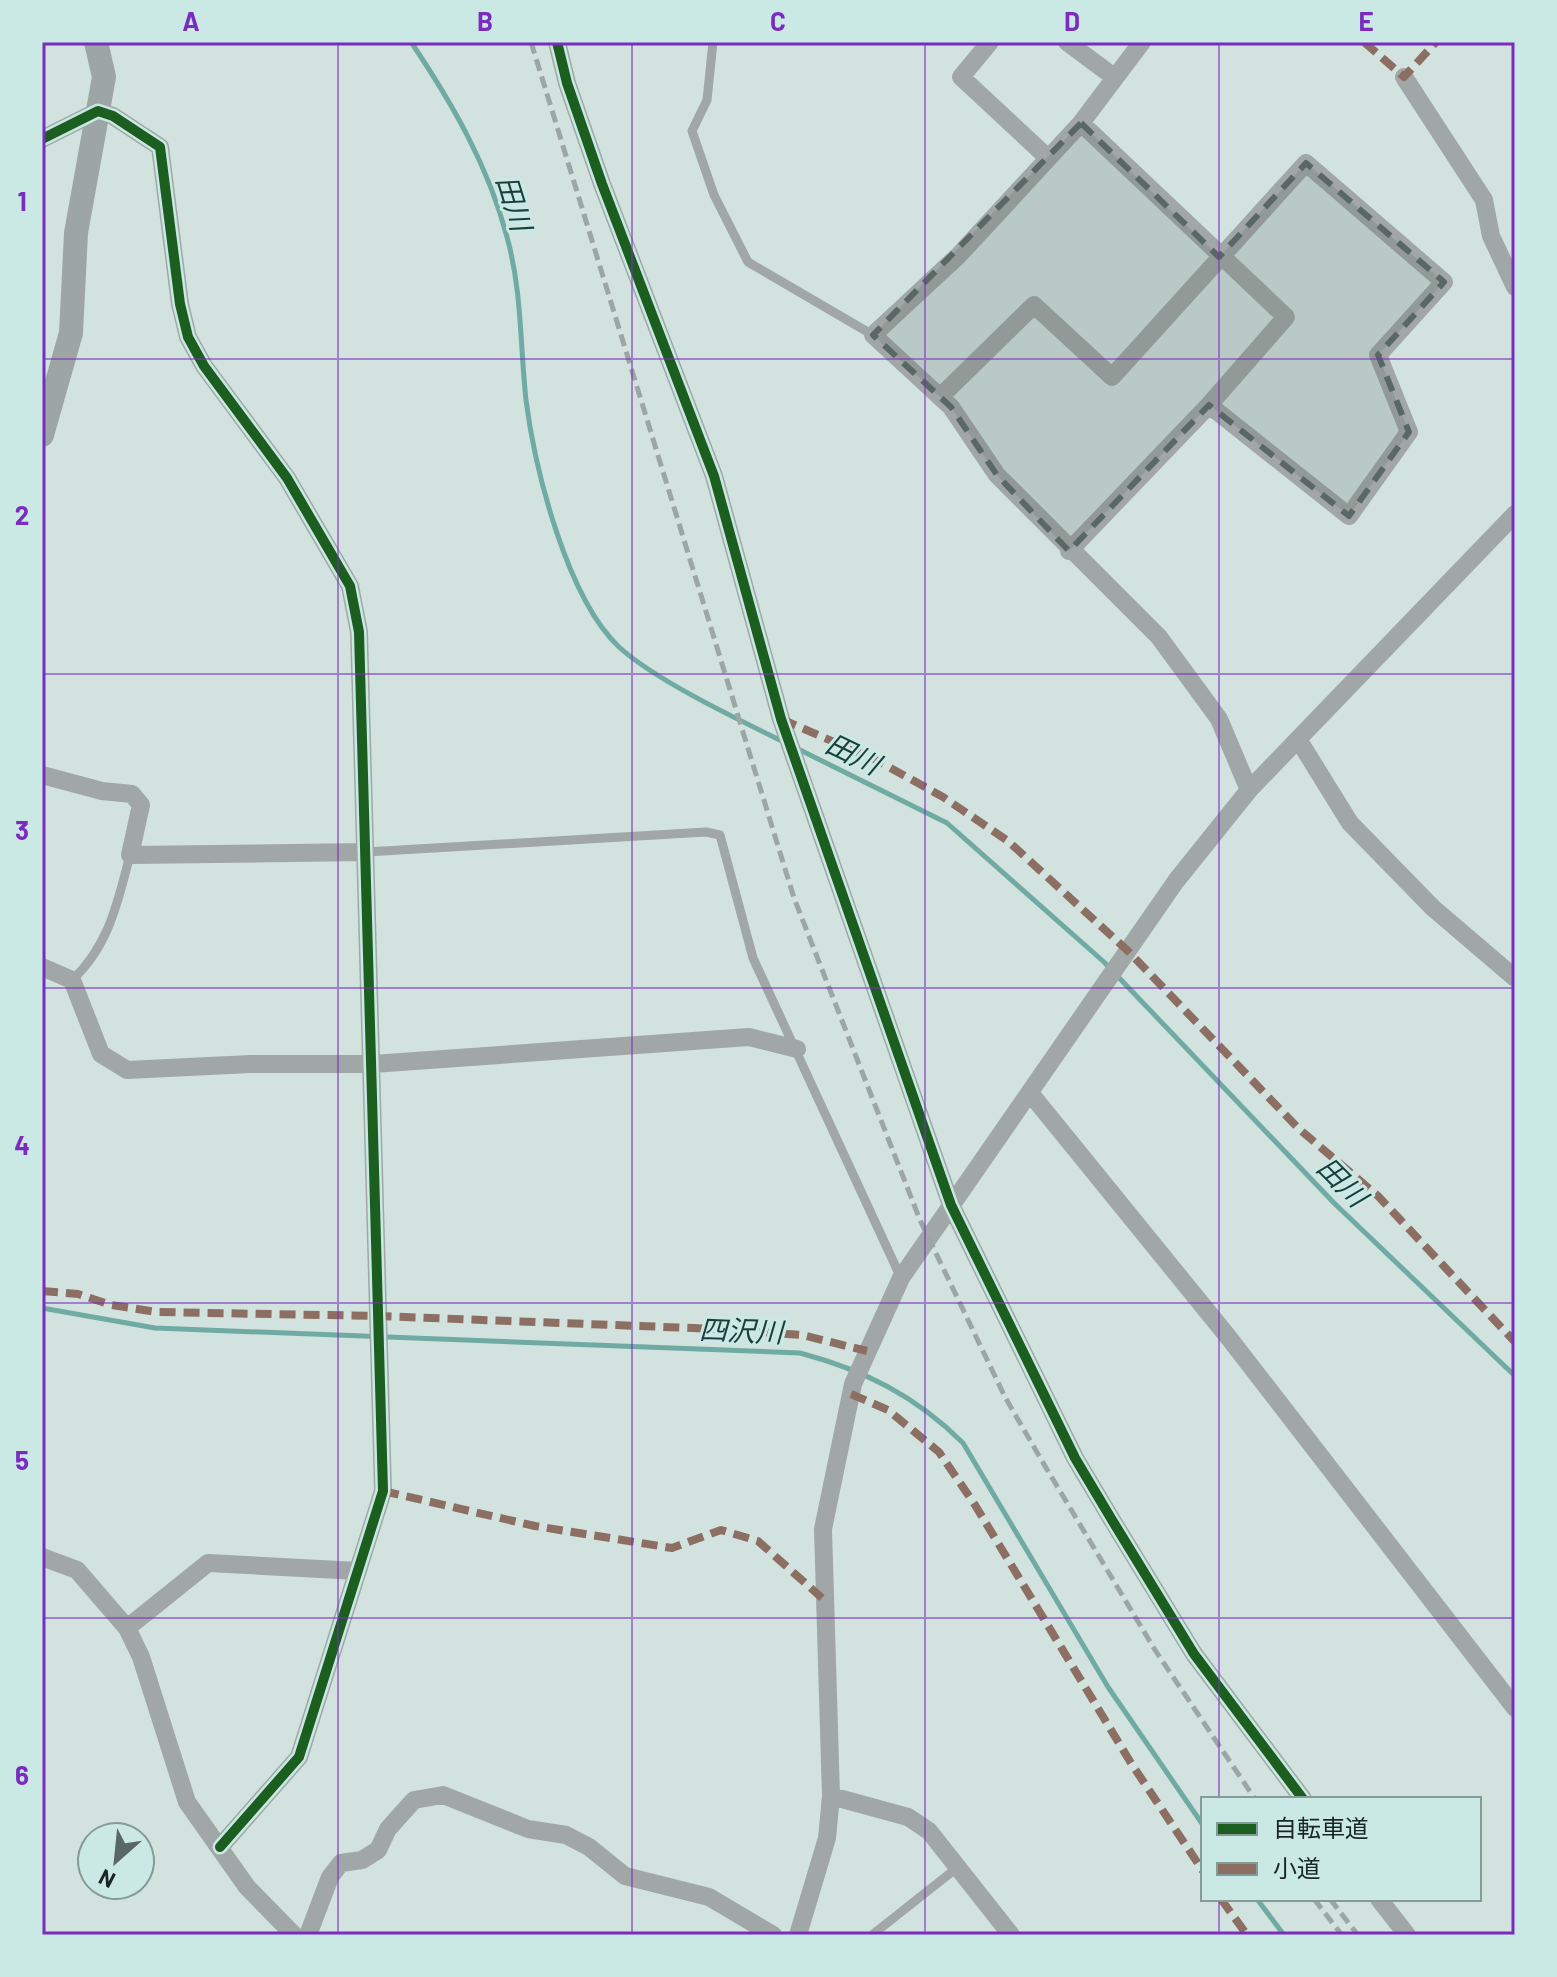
<svg xmlns="http://www.w3.org/2000/svg" width="1557" height="1977" viewBox="0 0 1557 1977" font-family="Barlow,'Noto Sans JP',sans-serif">
	<rect width="100%" height="100%" fill="#d1e2df"/>
	<g fill="none" stroke-linecap="round" stroke-linejoin="round">
		<!-- stream -->
		<path stroke="#70aba3" stroke-width="5" d="M411 42C452 103 488 165 507 237 522 291 520 345 526 400 535 470 567 598 619 647 655 680 737 719 782 741
			M798 749 947 823 1104 962 1334 1203 1515 1376
			M42 1308 155 1328 800 1353C864 1370 916 1396 963 1443L1108 1687 1203 1825
			M1257 1899 1284 1935"/>
		<!-- lane -->
		<path stroke="#a1a7a6" stroke-width="9" d="M713 42 707 100 692 131 714 195 748 262 873 335
			M366 852 706 832 720 835 753 958 901 1278
			M72 980C109 946 118 901 130 855
			M872 1935 958 1867"/>
		<!-- street -->
		<path stroke="#a1a7a6" stroke-width="18" d="M557 42 567 83 602 184 714 476 781 719 951 1205 1075 1458 1112 1520 1194 1654 1303 1799
			M990 42 961 77 1048 158
			M1067 42 1114 77
			M1404 77 1484 200 1491 236 1515 287
			M1081 123 1142 42
			M42 139 98 111 113 116 160 147 180 304 188 337 204 366 287 478 350 586 359 632 383 1491 299 1757 220 1847
			M940 397 1034 305 1112 377 1306 163 1444 282 1378 355 1409 432 1349 516 1209 405
			M1069 551 1209 405 1286 317 1081 123 958 256 873 335 951 407 997 475 1159 637 1219 719 1249 790
			M1298 739 1350 823 1433 908 1515 978
			M42 775 102 791 132 794 141 805 130 855 366 852
			M42 967 72 980 101 1054 127 1070 250 1064H373L749 1037 797 1049
			M1030 1093 1229 1338 1515 1708
			M42 1557 77 1570 127 1628 141 1657 187 1802 247 1887 294 1935
			M127 1628 208 1563 358 1571
			M831 1796 908 1817 929 1831 1011 1935
			M1379 1899 1407 1935
			M308 1935 330 1877 341 1863 362 1860 378 1850 388 1829 414 1800 443 1795 528 1829 566 1835 589 1847 625 1876 709 1897 773 1935
			M798 1935 827 1838 831 1796 823 1529 853 1384 901 1278 1176 881 1249 790 1515 514"/>
		<!-- secondary -->
		<path stroke="#9ea6a5" stroke-width="24" d="M42 435 71 333 76 233 104 77 96 42"/>
		<!-- rail -->
		<path stroke="#9ca6a4" stroke-width="5" stroke-dasharray="12 6" stroke-linecap="butt" d="M531 42 794 898 920 1220 1005 1397 1042 1461 1155 1650 1255 1799
			M1314 1899 1342 1935
			M1330 1899 1358 1935"/>
		<!-- quiet -->
		<path stroke="#8d6e63" stroke-width="8" stroke-dasharray="16 8" stroke-linecap="butt" d="M1364 42 1404 77 1436 42
			M781 719 878 761 943 797 1008 841 1128 951 1298 1128 1378 1196 1515 1342
			M42 1291 78 1294 111 1305 157 1312 379 1316 718 1329 802 1335 867 1351
			M851 1394 888 1410 939 1452 975 1505 1131 1763 1203 1871
			M383 1491 535 1526 672 1548 721 1530 758 1541 822 1598
			M1221 1899 1247 1935"/>
		<!-- cycleway casing -->
		<g stroke="#cae9e4" stroke-width="15">
			<path id="cycleway" d="M557 42 567 83 602 184 714 476 781 719 951 1205 1075 1458 1112 1520 1194 1654 1303 1799
				M42 139 98 111 113 116 160 147 180 304 188 337 204 366 287 478 350 586 359 632 383 1491 299 1757 220 1847"/>
		</g>
		<!-- cycleway -->
		<use href="#cycleway" stroke="#1b5e20" stroke-width="10"/>
	</g>
	<!-- marked area -->
	<path fill="#5a6865" fill-opacity="0.2" stroke="#5a6865" stroke-width="6" stroke-dasharray="16 10" stroke-linejoin="round" d="M1081 123 1219 257 1306 163 1444 282 1378 355 1409 432 1349 516 1209 405 1069 551 997 475 951 407 873 335Z"/>
	<!-- grid -->
	<path fill="none" stroke="#7b2cbf" stroke-width="2" stroke-opacity="0.55" d="M338 42V1935M632 42V1935M925 42V1935M1219 42V1799M42 359H1515M42 674H1515M42 988H1515M42 1303H1515M42 1618H1515M1219 1899V1935"/>
	<g text-anchor="middle" stroke-width="6" stroke-linejoin="round" paint-order="stroke">
		<!-- water labels -->
		<g font-size="28" font-style="italic" fill="#1a3f3a" stroke="#cae9e4">
			<text transform="translate(514 203) rotate(73)" y="10">田川</text>
			<text transform="translate(853 754) rotate(26)" y="10">田川</text>
			<text transform="translate(1342 1182) rotate(45)" y="10">田川</text>
			<text transform="translate(741 1331) rotate(2)" y="10">四沢川</text>
		</g>
	</g>
	<!-- border -->
	<rect width="1557" height="1977" fill="none" stroke="#cae9e4" stroke-width="88"/>
	<!-- legend -->
	<rect x="1201" y="1797" width="280" height="104" fill="#cae9e4" stroke="#849b97" stroke-width="2"/>
	<rect x="1217" y="1823" width="40" height="12" fill="#1b5e20" stroke="#849b97" stroke-width="2"/>
	<text x="1273" y="1837" font-size="24" fill="#1a2624">自転車道</text>
	<rect x="1217" y="1863" width="40" height="12" fill="#8d6e63" stroke="#849b97" stroke-width="2"/>
	<text x="1273" y="1877" font-size="24" fill="#1a2624">小道</text>
	<!-- north arrow -->
	<g transform="translate(116 1861) rotate(207)"><circle r="38" fill="#cae9e4" stroke="#849b97" stroke-width="2"/>
	<path d="M0-6L14 30L0 20L-14 30Z" fill="#5a6865"/>
	<text y="-12" font-size="22" font-weight="bold" text-anchor="middle" fill="#1a2624">N</text>
	</g>
	<rect x="44" y="44" width="1469" height="1889" fill="none" stroke="#7b2cbf" stroke-width="3"/>
	<g font-size="26" text-anchor="middle" font-weight="bold" fill="#7b2cbf">
		<text x="191" y="31">A</text>
		<text x="485" y="31">B</text>
		<text x="778" y="31">C</text>
		<text x="1072" y="31">D</text>
		<text x="1366" y="31">E</text>
		<text x="22" y="211">1</text>
		<text x="22" y="525">2</text>
		<text x="22" y="840">3</text>
		<text x="22" y="1155">4</text>
		<text x="22" y="1470">5</text>
		<text x="22" y="1785">6</text>
	</g>
</svg>
